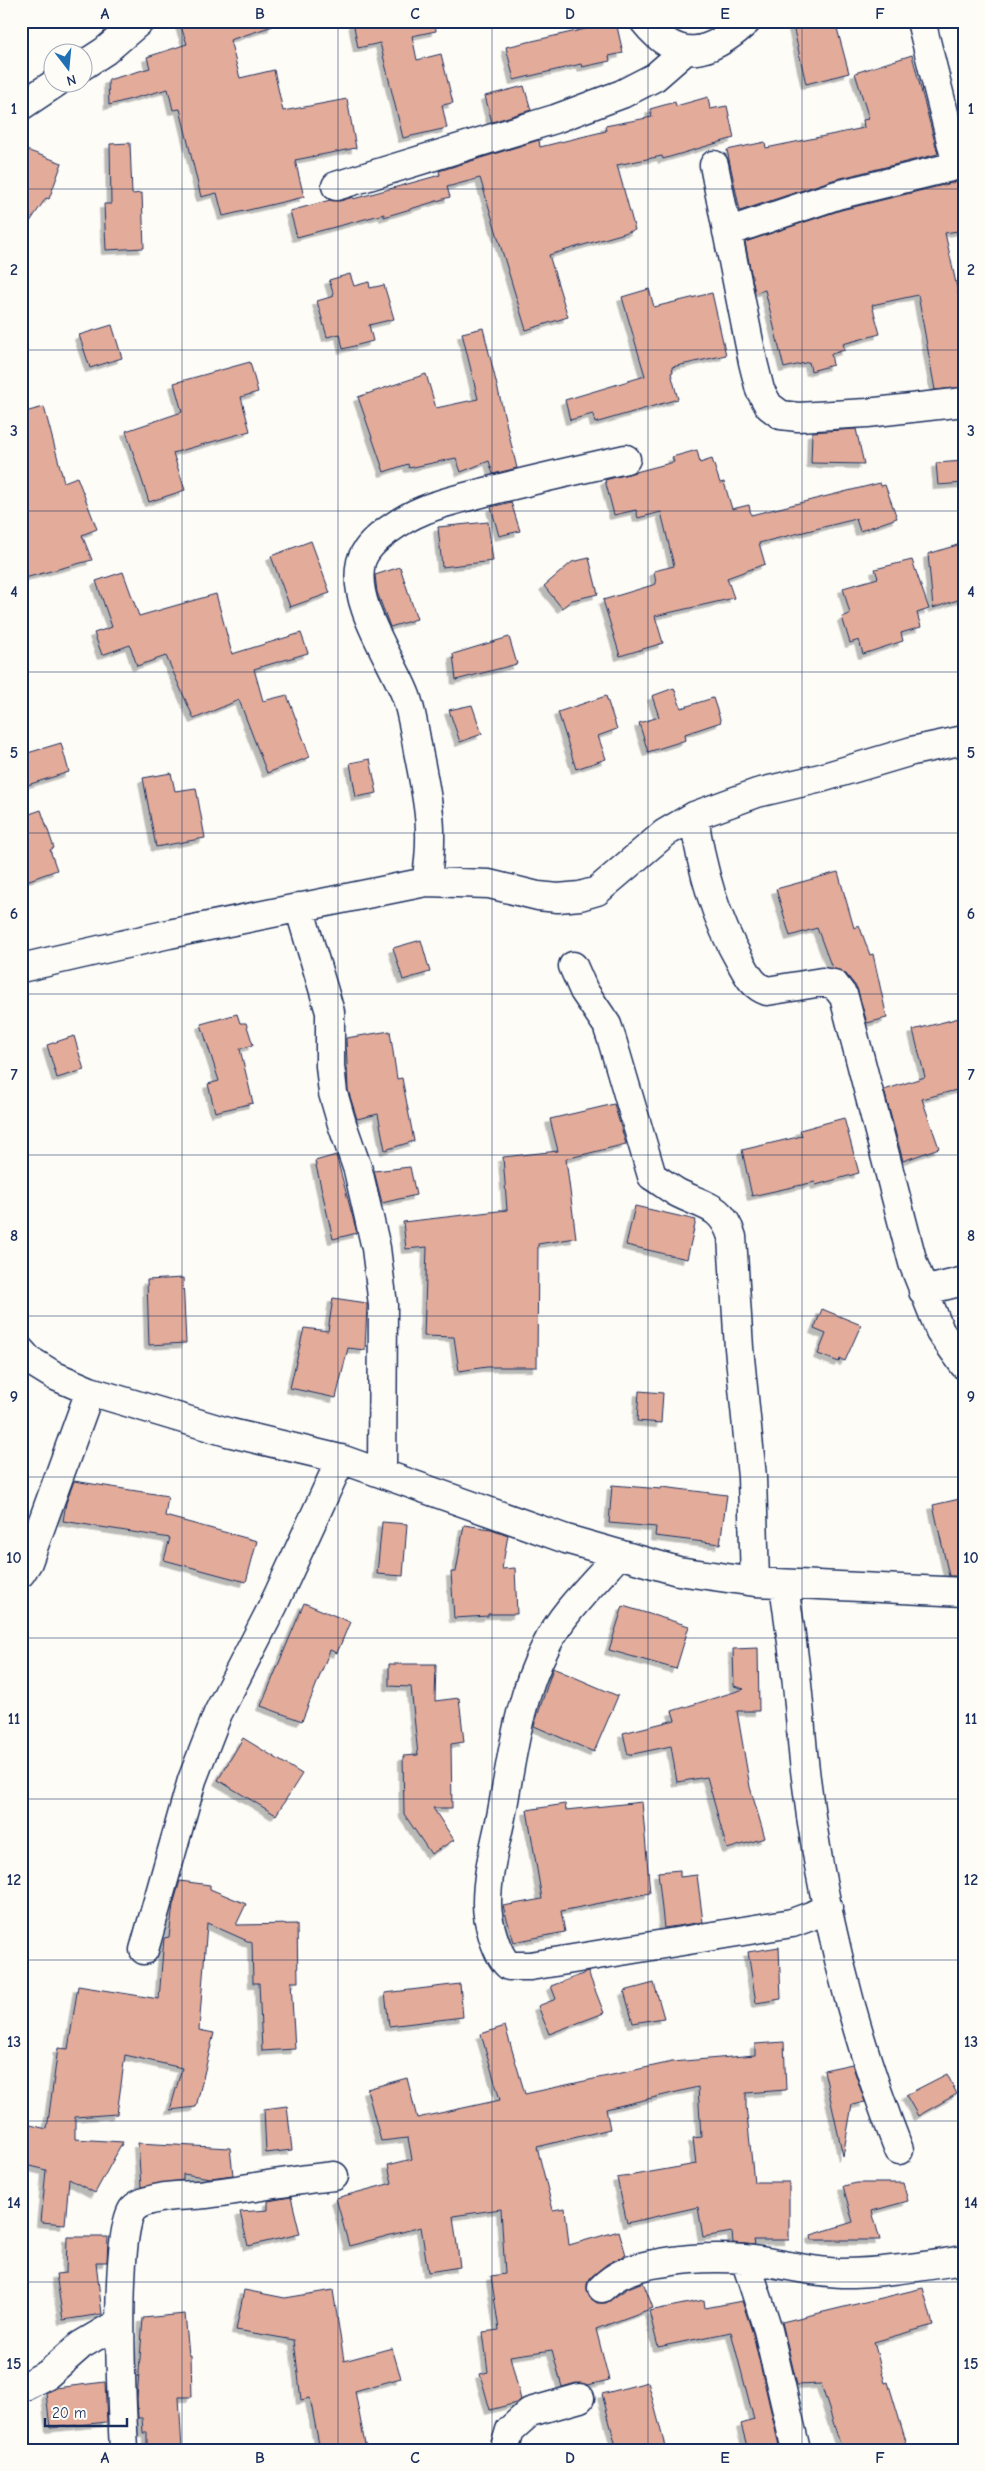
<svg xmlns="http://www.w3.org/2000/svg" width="985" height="2471" viewBox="0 0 985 2471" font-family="'Comic Neue',sans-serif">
	<defs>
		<filter id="shadow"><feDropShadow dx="-4.5" dy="4.5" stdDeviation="0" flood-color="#0004"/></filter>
	</defs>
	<rect width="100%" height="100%" fill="#fdfcf7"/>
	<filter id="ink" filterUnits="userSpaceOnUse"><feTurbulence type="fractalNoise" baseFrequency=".02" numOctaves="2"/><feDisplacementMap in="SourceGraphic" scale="10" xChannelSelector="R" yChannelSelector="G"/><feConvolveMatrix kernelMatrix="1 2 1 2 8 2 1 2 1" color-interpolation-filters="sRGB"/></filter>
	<g filter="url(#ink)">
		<!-- building -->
		<path fill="#e2ab9a" stroke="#1b2f5e" filter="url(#shadow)" d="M179 21H273V26L230 40 240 78 274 70 283 111 347 99 356 148 295 160 304 197 223 216 217 193 201 197 180 109 173 110 168 89 109 105 108 80 150 68 147 57 187 44Z
			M353 21H435L436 31 412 36 417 60 441 54 453 103 442 105 447 128 403 138 380 43 358 48Z
			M792 21H835L849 73 806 84Z
			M616 22 623 53 609 56 610 61 582 67 581 64 514 80 506 47Z
			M912 55 938 154 833 180 740 211 727 150 765 142 766 148 864 128 863 120 869 119 855 73Z
			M524 86 531 110 492 122 485 96Z
			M708 97 710 109 727 106 734 138 663 159 662 156 617 165 635 230 549 255 568 317 526 330 480 178 447 187 450 197 384 217V214L297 237 290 211 330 200 340 201 353 197V199L440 175 439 171 539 140 540 147 606 131 605 126 652 117 650 109 675 102 676 106Z
			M130 143 132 194 142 193 144 248 106 250 104 204H111L110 144Z
			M21 148 62 163 49 199 46 198 21 235Z
			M964 180V230L945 233 964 320V387L935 390 918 295 872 305 880 334 843 344 845 350 831 354 833 365 811 371 809 362 784 368 765 290 755 293 745 242 841 210Z
			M350 274 354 286 369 282 370 288 384 285 394 319 369 325 373 341 343 349 340 334 327 337 317 301 334 296 329 280Z
			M649 289 654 307 712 293 726 355 672 367 673 372 671 373 678 399 595 423 593 414 570 420 565 400 645 376 622 297Z
			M112 325 122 358 90 368 79 335Z
			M483 328 517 468 493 474 489 461 461 472 456 458 409 468 408 464 384 472 358 397 426 374 436 408 478 399 462 333Z
			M250 362 258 392 241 397 250 431 173 453 185 490 149 502 126 431 182 412 174 383Z
			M44 407 64 482 77 477 97 529 82 535 92 560 21 579V413Z
			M856 429 864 464 811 463 812 432Z
			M697 450 700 463 712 459 720 483 724 482 732 509 749 505 751 515 880 483 881 486 885 485 897 518 860 531 856 519 759 543 765 564 727 578 734 598 655 616 663 643 620 656 603 600 656 584 654 571 674 566 661 512 638 518 636 510 614 515 605 480 674 462 672 457Z
			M964 461V483L938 485 936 463Z
			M511 502 520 531 499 536 491 507Z
			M488 522 493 561 442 567 438 527Z
			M311 541 330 593 290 607 271 556Z
			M964 543V598L933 608 928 554Z
			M589 558 598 594 572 600 562 608 544 586 572 562Z
			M912 560 929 609 917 613 921 627 901 633 903 641 863 654 859 640 850 643 842 617 850 614 843 588 878 578 875 569Z
			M400 567 417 619 390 627 377 592 375 575Z
			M123 572 139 616 216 594 232 654 301 633 308 653 254 669 263 701 287 695 310 757 267 773 239 700 194 719 166 656 137 666 130 645 102 655 94 633 112 627 96 581Z
			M509 637 517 664 456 680 453 654Z
			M674 688 681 708 713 698 721 722 685 734 686 740 648 752 639 723 659 717 652 696Z
			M606 696 617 729 598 736 606 759 576 769 558 712Z
			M472 705 482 734 460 742 449 710Z
			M61 743 69 772 21 787V755Z
			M370 759 377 793 356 797 350 763Z
			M171 773 175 791 196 788 205 838 156 847 143 778Z
			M41 810 54 848 50 850 57 870 21 883V817Z
			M838 872 854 928 859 925 870 955 873 954 887 1018 867 1023 857 988 846 974 832 968 817 928 790 936 776 889Z
			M421 940 430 972 403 980 393 948Z
			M237 1014 240 1023H246L253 1045 240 1049 253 1103 215 1112 208 1084 219 1081 201 1024Z
			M959 1018 964 1036V1088L922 1099 939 1148 903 1161 884 1090 925 1077 913 1030Z
			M390 1031 397 1079 402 1078 414 1141 385 1150 378 1114 357 1119 348 1090 346 1038Z
			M74 1036 84 1070 57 1078 47 1045Z
			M614 1104 626 1144 566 1159 576 1238 538 1244 537 1367H487L459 1371 454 1337 424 1336 427 1247 406 1249 403 1222 507 1210 503 1157 558 1151 550 1119Z
			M844 1118 859 1173 816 1185 815 1182 752 1196 742 1150 802 1136 800 1130Z
			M336 1155 357 1233 333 1239 315 1161Z
			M410 1167 416 1195 382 1203 374 1171Z
			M635 1206 696 1220 687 1259 626 1245Z
			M183 1278 186 1343 149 1345 147 1280Z
			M333 1298 367 1303V1306L365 1350 348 1348 336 1398 290 1388 304 1328 328 1331Z
			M822 1309 861 1325 845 1361 840 1359 839 1362 818 1354 826 1334 814 1329Z
			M639 1391 663 1393 661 1423 637 1421Z
			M74 1481 168 1496 165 1516 257 1541 246 1582 164 1560 170 1538 63 1521 66 1503Z
			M612 1485 661 1489 662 1487 727 1495 720 1544 655 1536 656 1527 609 1523Z
			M964 1498V1576H949L933 1505Z
			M382 1522 407 1524 403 1576 377 1574Z
			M464 1525 491 1529 508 1535 502 1569 515 1568 517 1614H488V1616L454 1618 451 1572H456Z
			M304 1603 350 1622 337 1653 330 1650 302 1721 261 1706Z
			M623 1606 689 1626 676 1669 609 1650Z
			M758 1648 759 1711H737L750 1787 765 1838 727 1849 707 1777 677 1782 671 1746 628 1755 623 1733 675 1720 672 1711 744 1689 734 1686 733 1649Z
			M389 1664H436L435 1701 459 1698 464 1742 451 1744 452 1808H433L454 1840 431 1854 404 1814 403 1756 418 1755 411 1687 389 1686Z
			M553 1668 618 1696 594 1752 534 1726Z
			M243 1738 302 1774 276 1815 218 1780Z
			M642 1802 650 1893 561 1911 565 1932 514 1942 503 1906 542 1899 527 1810 565 1804 566 1810Z
			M680 1870V1877L697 1875 703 1922 664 1928 658 1872Z
			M180 1881 210 1885V1889L246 1904 236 1925 297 1924 298 1982H291L295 2049 262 2051 259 1983H253L252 1943 207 1923 199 2030 214 2033 196 2107 170 2110 182 2068 125 2055 117 2114 75 2117V2139L123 2142 95 2193 69 2179 65 2224 41 2222 46 2170 21 2164V2143L26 2124 47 2129 58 2048 68 2049 78 1986 159 1999 164 1938 169 1937 173 1905Z
			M779 1947 781 1999 756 2003 748 1952Z
			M588 1972 604 2013 549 2034 538 2006 556 1999 551 1986Z
			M654 1983 664 2018 633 2023 624 1991Z
			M460 1984 463 2017 389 2026 385 1993Z
			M505 2026 525 2094 672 2062 755 2055V2044L784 2042 786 2090 746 2093V2106L754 2182H789V2240H754L755 2245 733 2243 732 2232 703 2237 698 2207 627 2223 617 2178 696 2164 693 2138 701 2137 698 2087 606 2109 610 2129 537 2147 553 2210 565 2208 569 2245 619 2231 626 2255 607 2264 591 2277 587 2284V2291L590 2298 597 2303H606L628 2288 643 2282 653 2308 596 2329 609 2380 588 2385 576 2383 562 2387 552 2350 510 2356 521 2400 516 2403 490 2410 480 2374 488 2372 483 2332 499 2330 491 2276 505 2274 501 2209 453 2216 460 2267 428 2272 421 2227 349 2246 336 2198 392 2183 388 2165 412 2159 408 2138 381 2141 367 2089 407 2078 417 2118 500 2100 481 2034Z
			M852 2064 865 2102 852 2105 843 2156 824 2070Z
			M947 2074 957 2094 918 2116 906 2095Z
			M287 2106 292 2150 266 2153 264 2109Z
			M138 2143 230 2148 233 2175 211 2178 183 2174V2180L141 2187Z
			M857 2183H903L908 2201 872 2211 880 2240H812L811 2235 853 2222 843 2186Z
			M291 2197 300 2234 248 2246 240 2212 268 2210V2201Z
			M67 2237H108L107 2262H96L102 2314 63 2320 56 2274 66 2273Z
			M923 2288 933 2325 874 2342 885 2383 888 2382 907 2445 894 2450H842L821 2384 797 2385 782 2322Z
			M244 2290 285 2298 333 2290 344 2361 392 2348 401 2378 355 2391 366 2450H320L310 2398 301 2400 294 2340 236 2330Z
			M704 2300 705 2308 742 2301 753 2334 780 2450H748L741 2424 754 2420 731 2332 658 2347 649 2311Z
			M185 2314 189 2355H191L192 2397H179L182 2450H147V2433H143L142 2418H138L137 2399 143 2318Z
			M105 2382 107 2422 50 2428 46 2393 55 2388Z
			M648 2382 666 2450H617L602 2394Z"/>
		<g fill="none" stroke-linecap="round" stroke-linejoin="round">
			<!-- street casing -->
			<g stroke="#1b2f5e" stroke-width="31">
				<path id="street" d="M644 21C679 65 710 55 747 21
					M921 21 957 165
					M82 66 105 51 140 21
					M21 106 57 82
					M714 165 753 362 760 390 769 406 781 415 798 417 867 413 964 402
					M336 186 555 119 622 94 655 77 686 50
					M727 232 837 195 964 164
					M694 816C701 867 714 916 740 961 747 973 752 986 767 991L822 982 834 984 844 997 913 1263 940 1331 964 1365
					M426 882C435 831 428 801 418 751 415 733 412 713 406 696 391 657 351 604 361 562 367 540 404 518 424 510 445 501 471 496 493 490 537 479 581 469 626 459
					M299 907 330 1012V1066L333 1093 342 1124 358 1170 376 1248 383 1305 382 1473
					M573 966 584 991 607 1025 612 1040 652 1176C660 1181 668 1187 676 1192 702 1206 722 1204 732 1237L739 1348 752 1477 755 1582
					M21 968 169 934 426 882 489 884 538 896 558 898 580 896 597 891 665 833 694 816 757 793 821 778 912 751 964 740
					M923 1291 964 1281
					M21 1351 29 1360 55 1376 90 1391 227 1432 341 1459 566 1539 678 1571 755 1582 964 1592
					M619 1554C594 1583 563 1611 546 1646 518 1699 512 1759 501 1817 495 1846 487 1874 487 1903 487 1920 496 1955 509 1966H530L792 1923 811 1916 828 1907
					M21 1573 28 1562 90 1391
					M784 1584C788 1617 794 1651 797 1685 800 1710 801 1736 804 1761 818 1892 851 2028 899 2150
					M144 1950 192 1780 218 1713 273 1606 341 1459
					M745 2259 768 2330 796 2450
					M602 2288C617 2272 638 2266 660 2263 688 2258 715 2257 744 2259 776 2262 809 2272 842 2273 883 2273 923 2266 964 2260
					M21 2388 48 2374 81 2345 120 2322
					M124 2450C122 2412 113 2232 133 2209 140 2201 155 2199 165 2197 178 2195 192 2196 206 2194 249 2189 291 2180 334 2176
					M504 2450 510 2430 530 2412 580 2398"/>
			</g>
			<!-- street -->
			<use href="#street" stroke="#fdfcf7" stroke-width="28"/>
		</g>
	</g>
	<!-- grid -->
	<path fill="none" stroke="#1b2f5e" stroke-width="1" stroke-opacity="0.55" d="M182 21V2450M338 21V2450M492 21V2450M648 21V2450M802 21V2450M21 189H964M21 350H964M21 511H964M21 672H964M21 833H964M21 994H964M21 1155H964M21 1316H964M21 1477H964M21 1638H964M21 1799H964M21 1960H964M21 2121H964M21 2282H964"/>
	<!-- margin -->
	<rect width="985" height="2471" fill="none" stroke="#fdfcf7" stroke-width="55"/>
	<!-- north arrow -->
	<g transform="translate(68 68) rotate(164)"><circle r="24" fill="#fdfcf7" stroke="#a3aaba"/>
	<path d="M0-4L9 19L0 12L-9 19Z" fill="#1f6fb2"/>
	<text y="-8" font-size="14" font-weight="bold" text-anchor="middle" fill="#1b2f5e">N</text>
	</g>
	<!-- scale -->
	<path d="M45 2418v8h82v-8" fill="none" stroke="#1b2f5e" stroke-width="2.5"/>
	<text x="52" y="2418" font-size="15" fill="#1b2f5e" stroke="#fdfcf7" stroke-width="4" paint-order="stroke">20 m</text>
	<rect x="28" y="28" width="930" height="2416" fill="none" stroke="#1b2f5e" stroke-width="2"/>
	<g font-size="16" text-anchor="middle" font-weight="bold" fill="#1b2f5e">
		<text x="105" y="19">A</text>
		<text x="260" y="19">B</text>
		<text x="415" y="19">C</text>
		<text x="570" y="19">D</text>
		<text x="725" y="19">E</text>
		<text x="880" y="19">F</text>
		<text x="14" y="114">1</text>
		<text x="971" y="114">1</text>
		<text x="14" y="275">2</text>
		<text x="971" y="275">2</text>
		<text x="14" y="436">3</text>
		<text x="971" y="436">3</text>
		<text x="14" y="597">4</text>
		<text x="971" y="597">4</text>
		<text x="14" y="758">5</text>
		<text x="971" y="758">5</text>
		<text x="14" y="919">6</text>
		<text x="971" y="919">6</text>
		<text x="14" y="1080">7</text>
		<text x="971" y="1080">7</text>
		<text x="14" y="1241">8</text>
		<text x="971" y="1241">8</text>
		<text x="14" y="1402">9</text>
		<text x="971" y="1402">9</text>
		<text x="14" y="1563">10</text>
		<text x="971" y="1563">10</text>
		<text x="14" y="1724">11</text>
		<text x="971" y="1724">11</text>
		<text x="14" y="1885">12</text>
		<text x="971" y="1885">12</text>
		<text x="14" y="2047">13</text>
		<text x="971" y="2047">13</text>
		<text x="14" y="2208">14</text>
		<text x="971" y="2208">14</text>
		<text x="14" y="2369">15</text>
		<text x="971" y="2369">15</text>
		<text x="105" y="2463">A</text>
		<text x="260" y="2463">B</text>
		<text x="415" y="2463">C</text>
		<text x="570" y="2463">D</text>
		<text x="725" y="2463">E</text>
		<text x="880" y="2463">F</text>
	</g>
</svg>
